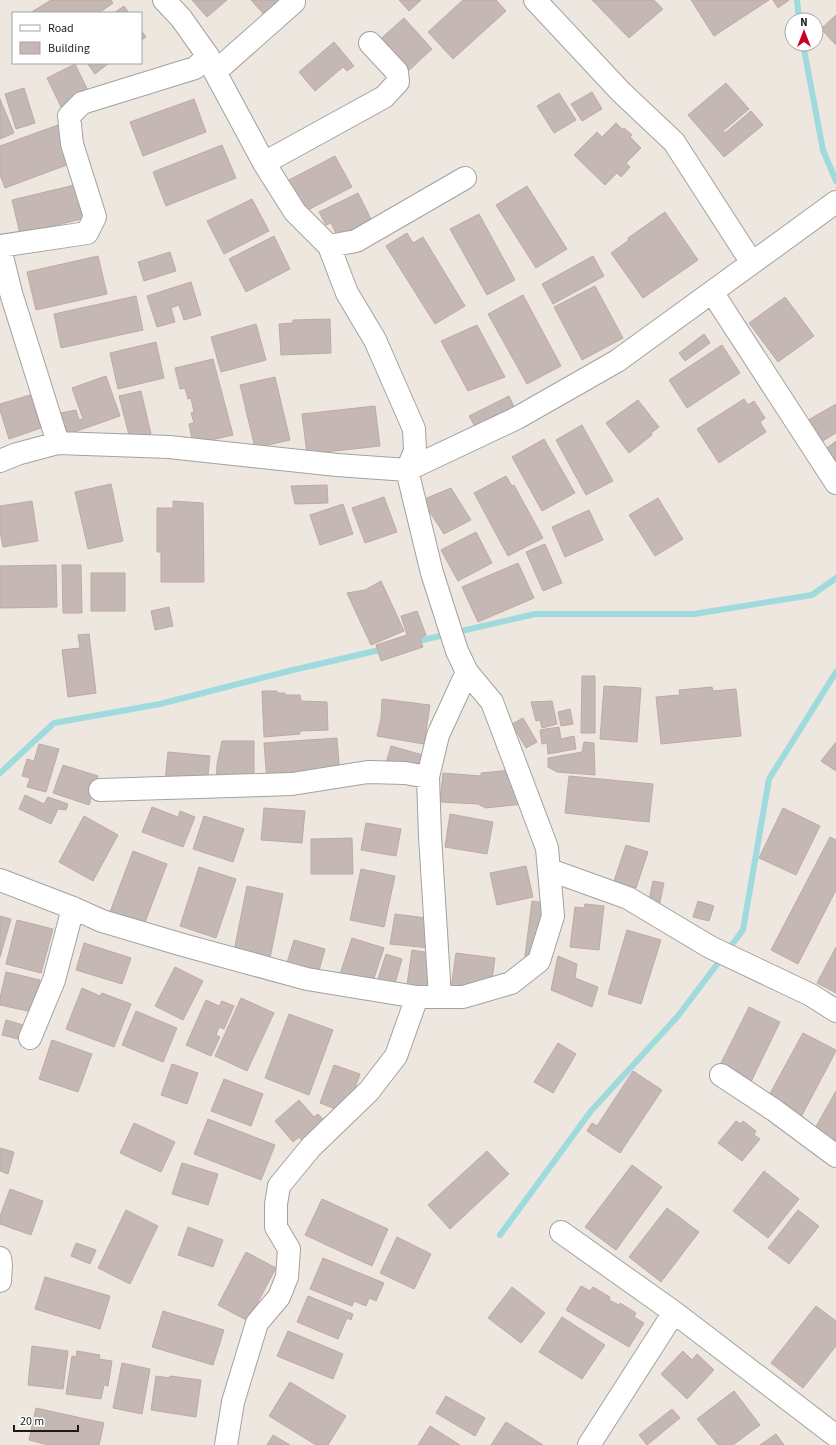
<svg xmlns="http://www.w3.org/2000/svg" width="836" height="1445" viewBox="0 0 836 1445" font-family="'Source Sans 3',sans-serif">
	<rect width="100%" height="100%" fill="#ede7e0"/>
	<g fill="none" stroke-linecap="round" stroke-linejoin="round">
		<!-- stream -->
		<path stroke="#9fdadd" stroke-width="6" d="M797 0 799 20
			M803 44 823 150 836 181
			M414 642 535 614H694L812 595 836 578
			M0 773 54 723 160 704 293 670 384 649
			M500 1235 591 1111 678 1016 743 930 769 779 836 672"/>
	</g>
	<!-- building -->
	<path fill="#c5b8b4" stroke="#bfaaa2" d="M51 0H111L113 3 99 13H30Z
		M192 0H227L207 17Z
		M251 0H291L276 28Z
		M399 0H421L409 11Z
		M463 0H496L506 11 453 59 428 32Z
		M592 0H654L663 9 629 38Z
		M691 0H769L714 36Z
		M773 0H789L778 8Z
		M124 6 129 13H114Z
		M836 15V45L821 29Z
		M404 18 432 49 404 75 376 43Z
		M141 30 146 37 141 40Z
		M334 42 354 66 347 71 343 67 315 91 299 72Z
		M87 63H109L95 74Z
		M75 64 94 103 66 117 47 78Z
		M726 83 749 109 723 131 725 133 751 111 763 125 724 157 688 115Z
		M24 88 35 123 16 129 5 94Z
		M592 92 602 109 582 121 571 104Z
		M559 93 576 120 554 133 537 106Z
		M0 99 14 133 0 139Z
		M194 99 206 132 143 156 130 122Z
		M616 123 623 130 624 128 632 135 630 137 641 148 626 163 630 167 621 177 617 173 605 185 574 155 597 132 602 137Z
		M58 125 72 163 5 188 0 175V146Z
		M222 145 236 178 166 206 153 172Z
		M335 156 352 187 304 212 287 181Z
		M87 182 94 216 20 234 12 200Z
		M527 186 567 249 536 268 496 205Z
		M358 193 376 229 342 246 331 223 326 225 319 212Z
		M252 199 269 231 224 254 207 221Z
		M665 212 698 260 643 298 611 253 629 240 628 238Z
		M479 214 515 280 487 295 450 229Z
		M407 233 413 243 423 237 465 306 435 324 386 246Z
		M274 236 290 269 246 292 229 259Z
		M170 252 176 271 144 281 138 262Z
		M98 256 107 294 36 310 27 272Z
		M593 256 604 276 553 304 542 284Z
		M191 282 201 315 184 320 179 305 171 308 175 322 157 327 147 296Z
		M595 286 623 338 582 360 554 307Z
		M523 295 561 366 527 384 488 314Z
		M136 296 143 330 61 348 54 314Z
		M785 297 814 336 778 362 749 323Z
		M330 319 331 353 281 355 279 324 293 323V320Z
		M256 324 266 360 221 372 211 337Z
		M477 325 505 377 468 391 441 341Z
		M704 334 710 343 685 361 679 353Z
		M156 342 164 378 118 389 110 353Z
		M722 345 740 373 687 408 669 380Z
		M213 359 233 435 193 444 189 424 194 423 191 413 194 412 191 398 188 399 185 388 180 389 175 368Z
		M106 376 120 416 60 437 55 414 76 410 79 420 83 419 72 388Z
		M275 377 290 440 255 448 240 385Z
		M141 391 151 434 130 439 119 396Z
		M30 395 41 428 9 439 0 410V404Z
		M509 396 515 409 476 428 469 416Z
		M744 399 748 405 754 401 765 418 760 422 766 432 719 463 697 429Z
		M638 400 659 427 651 433 652 435 629 453 606 423Z
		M836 404V433L816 445 803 423Z
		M375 406 380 446 307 454 302 414Z
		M582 425 613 481 586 495 556 440Z
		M544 439 575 493 542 511 512 457Z
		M836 441V460L828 467 819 454Z
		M506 476 512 486 514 485 543 538 508 556 474 493Z
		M111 484 123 541 88 549 75 492Z
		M327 485 328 503 295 504 291 486Z
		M451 488 471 520 444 534 422 500Z
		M384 497 397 532 365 543 352 508Z
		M658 498 683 539 655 556 629 515Z
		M32 501 38 541 3 547 0 531V506Z
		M173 501 203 503 204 582H161V552H157V508H173Z
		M343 504 353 534 320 545 310 515Z
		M589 510 603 540 565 557 552 527Z
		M476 532 492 563 458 581 441 550Z
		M545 544 562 583 543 591 526 552Z
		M518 563 534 598 478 622 462 587Z
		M56 565 57 607 0 608V566Z
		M62 565H81L82 613H63Z
		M91 573H125V611H91Z
		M381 581 404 631 371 645 347 593 365 590Z
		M169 607 173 626 155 630 151 611Z
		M417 611 426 635 420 638 423 647 381 661 376 645 407 635 401 616Z
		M89 634 96 693 68 697 62 650 80 648 78 635Z
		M582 676H595V733H581Z
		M604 686 641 688 637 742 600 739Z
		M712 687 713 691 736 689 741 736 661 744 656 697 680 695 679 690Z
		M262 691H277V693H285V695H300L301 701 327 702 328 730 300 731V734L264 737Z
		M382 699 430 705 424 744 377 736 381 718Z
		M552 701 557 724 542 728 540 720 536 721 531 702Z
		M570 709 573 724 561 726 558 712Z
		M523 718 537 742 526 748 512 724Z
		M559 727 561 739 574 736 576 749 548 754 547 743 542 744 540 730Z
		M337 738 340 776 267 781 264 743Z
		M222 741H254V794L216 795 217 764Z
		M584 742 594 743 595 775 557 772 548 767V758L582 752Z
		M836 742V771L821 761Z
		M39 744 59 749 46 792 27 787 30 778 22 776 27 759 34 761Z
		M391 746 430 757 421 788 382 777Z
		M168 752 210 756 206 795 164 792Z
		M63 765 98 776 89 805 53 793Z
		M511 770 523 804 486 808 478 804 440 802 443 773 481 776V773Z
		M569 776 653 784 649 822 565 813Z
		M25 795 44 804 48 797 68 804 66 810 58 809 51 824 19 809Z
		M152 807 178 817 180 811 195 817 183 847 142 832Z
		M264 808 305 811 302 843 261 840Z
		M783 808 820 826 796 875 759 858Z
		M450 814 493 822 487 854 445 847Z
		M84 816 118 835 93 881 59 862Z
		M204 816 244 829 233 862 193 849Z
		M366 823 401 829 396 856 361 850Z
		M830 837 836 840V890L798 964 771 950Z
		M352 838 353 874H311V839Z
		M626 845 648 852 636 888 614 881Z
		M133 851 167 864 144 925 110 912Z
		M526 866 533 897 497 905 490 873Z
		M199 867 236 879 216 938 180 926Z
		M361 869 395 876 384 927 350 920Z
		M653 881 664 883 659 907 648 905Z
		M247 886 283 894 269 963 233 956Z
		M532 901 545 903 538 965 524 964Z
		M698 901 714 906 709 921 693 917Z
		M585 904 604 906 599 950 570 947 575 907 584 908Z
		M395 914 434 919 430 948 390 944Z
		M0 916 11 919 0 957Z
		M17 920 53 929 41 973 6 964Z
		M627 930 661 940 641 1004 608 994Z
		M352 938 384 948 370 990 338 980Z
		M294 940 325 949 317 978 285 969Z
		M84 943 131 958 122 984 76 970Z
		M836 947V993L817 983Z
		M412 950 444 955 437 997 406 992Z
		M456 953 495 958 491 987 451 988Z
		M386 954 402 959 394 987 377 982Z
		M558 956 577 964 575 978 598 987 592 1007 551 990Z
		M175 967 203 981 183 1020 155 1006Z
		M6 972 40 980 32 1012 0 1005V998Z
		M82 988 100 996 102 993 131 1004 114 1047 66 1029Z
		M241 998 274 1013 247 1071 215 1056Z
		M206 1000 219 1006 222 1001 234 1006 224 1029 219 1027 216 1035 220 1037 211 1056 186 1045Z
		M749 1007 780 1022 747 1090 715 1075Z
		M136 1011 177 1028 163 1062 122 1045Z
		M289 1014 333 1030 309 1095 265 1078Z
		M6 1020 30 1027 26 1041 2 1035Z
		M803 1033 836 1050V1051L801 1117 767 1099Z
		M52 1040 92 1054 78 1092 39 1079Z
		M558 1043 576 1054 553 1093 534 1082Z
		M172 1064 198 1073 187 1104 161 1095Z
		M334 1065 360 1074 346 1113 320 1103Z
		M633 1071 662 1090 620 1153 587 1131 592 1123 597 1126Z
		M224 1079 263 1094 251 1126 211 1111Z
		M836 1091V1142L814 1130Z
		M299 1100 314 1117 318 1114 330 1127 307 1147 299 1137 293 1142 275 1121Z
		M208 1119 275 1145 261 1180 194 1154Z
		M736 1121 741 1124 743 1121 756 1131 754 1135 760 1139 742 1161 718 1143Z
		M134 1123 175 1142 161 1172 120 1153Z
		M0 1148 14 1152 8 1174 0 1171Z
		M487 1151 509 1174 450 1229 428 1205Z
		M182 1163 218 1174 208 1205 172 1194Z
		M632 1165 662 1187 616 1250 585 1227Z
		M764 1171 799 1199 768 1238 733 1211Z
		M10 1189 43 1201 31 1235 0 1224V1216Z
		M322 1199 388 1229 372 1266 305 1235Z
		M667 1208 699 1232 661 1282 629 1257Z
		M126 1210 158 1226 130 1284 98 1268Z
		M798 1210 819 1226 789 1264 768 1248Z
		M188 1227 223 1240 213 1267 178 1255Z
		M397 1237 431 1254 414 1289 380 1273Z
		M76 1243 96 1250 90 1264 71 1256Z
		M246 1252 276 1268 248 1321 218 1305Z
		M323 1258 384 1283 376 1301 369 1298 366 1306 354 1301 352 1306 310 1289Z
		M45 1277 110 1296 100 1329 35 1309Z
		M581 1286 590 1291 593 1287 610 1297 609 1300 619 1305 620 1303 636 1313 634 1317 644 1323 629 1347 566 1310Z
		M512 1287 545 1313 521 1343 488 1318Z
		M308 1296 353 1314 351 1320 347 1318 338 1339 297 1322Z
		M816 1306 836 1321V1346L803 1388 771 1363Z
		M163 1311 224 1330 213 1365 152 1347Z
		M562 1317 605 1345 582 1379 539 1352Z
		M288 1331 343 1354 333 1379 277 1356Z
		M32 1346 68 1351 63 1389 28 1385Z
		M77 1351 100 1355 99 1359 112 1361 108 1386 104 1385 101 1399 66 1394 72 1356 76 1357Z
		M683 1351 692 1360 697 1354 714 1370 687 1399 661 1374Z
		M122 1363 150 1369 142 1414 113 1408Z
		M156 1376 170 1378V1376L201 1380 196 1417 151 1410Z
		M290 1382 346 1416 328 1445H316L269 1416Z
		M734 1391 760 1425 733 1445H718L697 1419Z
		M446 1396 485 1418 475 1436 436 1413Z
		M36 1408 104 1423 99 1445H48L29 1440Z
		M672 1409 680 1418 647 1445 639 1435Z
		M506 1422 543 1445H491Z
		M430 1426 460 1445H418Z
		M776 1434 784 1445H760Z
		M273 1435 290 1445H267Z"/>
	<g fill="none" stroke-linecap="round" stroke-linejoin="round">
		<!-- minor casing -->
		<g stroke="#a2a2a2" stroke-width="24">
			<path id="minor" d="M535 0 621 92 674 142 752 263
				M215 72 294 2
				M264 163 384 97 398 82 397 72 370 43
				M0 246 87 233 95 217 72 144 69 116 82 103 195 68 208 56
				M329 246 356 241 465 178
				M0 248 11 293 58 443
				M712 292 836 483
				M0 461 17 454 58 443 169 447 337 465 407 470 517 418 617 361 836 202
				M100 790 292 784 368 772 405 773 428 777
				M550 870 628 898 710 947 811 995 836 1011
				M0 880 73 908 102 921 183 945 307 979 417 997H463L511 983 539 961 553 916 547 848 492 702 467 672 457 651 432 573 407 470 415 451 414 429 375 340 347 293 329 246 295 212 264 163 215 72 208 56 181 18 164 0
				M440 997 430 836 428 777 438 735 467 672
				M30 1038 54 980 73 908
				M721 1075 774 1110 836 1156
				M561 1232 675 1313 836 1436
				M0 1258 1 1265 0 1281
				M226 1445 233 1402 257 1323 279 1297 287 1277 289 1249 276 1227V1204L279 1186 311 1147 369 1091 396 1056 417 997
				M589 1445 671 1317 675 1313"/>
		</g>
		<!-- minor -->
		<use href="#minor" stroke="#fff" stroke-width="22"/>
	</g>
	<!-- legend -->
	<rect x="12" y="12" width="130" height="52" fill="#ffffff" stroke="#a4a4a4"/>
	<rect x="20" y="25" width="20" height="6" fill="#ffffff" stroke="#a4a4a4"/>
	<text x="48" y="32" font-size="12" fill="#1b1b1b">Road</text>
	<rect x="20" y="42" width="20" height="12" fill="#c5b8b4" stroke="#a4a4a4"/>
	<text x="48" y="52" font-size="12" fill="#1b1b1b">Building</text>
	<!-- north arrow -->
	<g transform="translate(804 32)"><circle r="19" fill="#ffffff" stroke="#a4a4a4"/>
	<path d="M0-3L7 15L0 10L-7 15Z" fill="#c70024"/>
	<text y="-6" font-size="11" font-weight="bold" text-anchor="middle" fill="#1b1b1b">N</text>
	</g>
	<!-- scale -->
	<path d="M14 1425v6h64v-6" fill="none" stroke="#1b1b1b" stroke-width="2"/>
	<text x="20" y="1425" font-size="12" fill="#1b1b1b" stroke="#ffffff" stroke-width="3" paint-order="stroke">20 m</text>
</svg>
